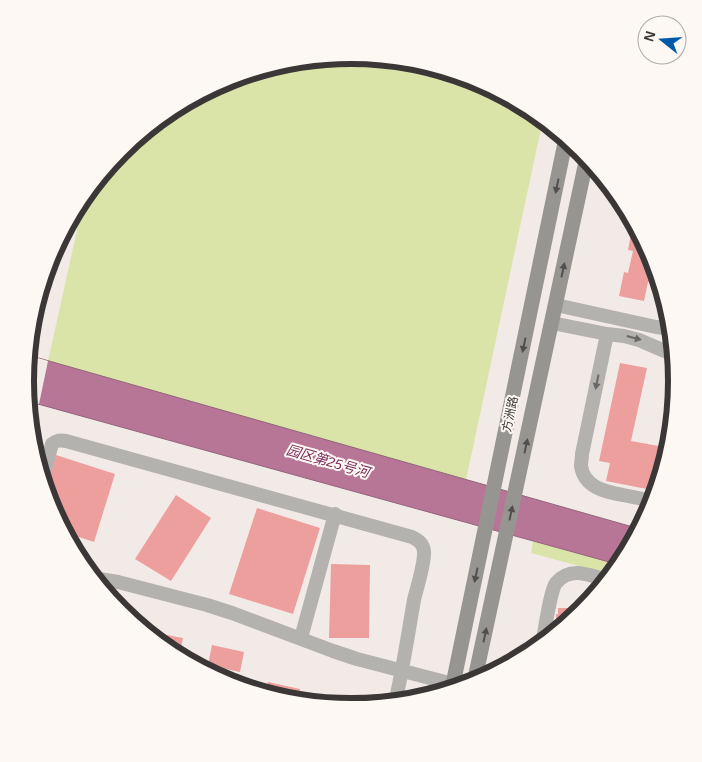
<svg xmlns="http://www.w3.org/2000/svg" width="702" height="762" viewBox="0 0 702 762" font-family="Helvetica,'Noto Sans SC',sans-serif">
	<rect width="100%" height="100%" fill="#f2eae6"/>
	<!-- built -->
	<path fill="#ebdcd4" d="M368 57 415 61 476 80 503 95Z"/>
	<!-- green -->
	<path fill="#dae4a9" d="M351 55 368 57 503 95 532 110 543 119 466 480 48 361 85 194 121 150 170 110 227 80 288 61Z
		M533 541 620 565 612 575 531 553Z"/>
	<!-- water -->
	<path fill="#b87697" stroke="#92637a" d="M28 355 640 529 620 565 27 401 25 381Z"/>
	<!-- pier -->
	<path fill="#f2eae6" d="M28 355 48 361 39 404 27 401 25 381Z"/>
	<!-- building -->
	<path fill="#ed9f9e" d="M633 224H635L652 257 658 277 657 283 648 282 644 301 619 296 624 272 628 273 633 251 628 250Z
		M620 363 647 368 631 441 670 448 657 491 606 481 610 463 599 461Z
		M56 455 115 474 94 542 67 533 66 536 50 505 45 490Z
		M176 495 211 518 171 581 135 559Z
		M257 508 320 528 293 614 229 594Z
		M331 564 370 565 369 638H329Z
		M558 608H571V611H582L556 632V614H558Z
		M151 632 183 638 179 657 170 652 150 636Z
		M212 645 244 652 240 672 208 665Z
		M208 668 240 675 237 686 226 682 207 672Z
		M268 682 300 689 297 702 287 701 265 694Z
		M331 702 349 706V707L330 705Z"/>
	<g fill="none" stroke-linecap="round" stroke-linejoin="round">
		<!-- street -->
		<path stroke="#b3b2af" stroke-width="14" d="M556 305 656 327 672 329
			M552 323 607 334 624 336 639 340 674 355
			M607 334 582 454C582 458 581 462 581 466 584 487 605 492 623 495 633 497 643 499 654 501
			M672 355 676 390
			M42 480 52 444C57 440 60 440 66 441L412 537C418 540 423 543 424 551 425 563 417 587 414 600 408 634 403 669 395 703
			M93 578 118 582 207 605 232 613 333 651 357 659 453 684
			M301 638 335 514
			M542 644C545 631 550 591 556 583 561 577 569 573 577 573 587 573 598 578 607 580"/>
		<!-- secondary -->
		<path stroke="#979591" stroke-width="15" d="M28 349 44 274
			M474 683 587 157
			M452 689 566 138"/>
	</g>
	<!-- one-way arrows -->
	<defs><path id="oneway-solid" d="M-6-.8H1V-3.2L6.5 0L1 3.2V.8H-6Z" transform="scale(1.25)"/></defs>
	<g fill="#514e4d">
		<use href="#oneway-solid" transform="translate(557 186) rotate(102)"/>
		<use href="#oneway-solid" transform="translate(563 270) rotate(-78)"/>
		<use href="#oneway-solid" transform="translate(524 345) rotate(102)"/>
		<use href="#oneway-solid" transform="translate(526 446) rotate(-78)"/>
		<use href="#oneway-solid" transform="translate(511 513) rotate(-78)"/>
		<use href="#oneway-solid" transform="translate(476 575) rotate(102)"/>
		<use href="#oneway-solid" transform="translate(485 635) rotate(-78)"/>
	</g>
	<g fill="#6a6866">
		<use href="#oneway-solid" transform="translate(634 338) rotate(15)"/>
		<use href="#oneway-solid" transform="translate(597 382) rotate(102)"/>
	</g>
	<g text-anchor="middle" stroke-width="4" stroke-linejoin="round" paint-order="stroke">
		<!-- street labels -->
		<g font-size="12" fill="#3a3736" stroke="#fef8f4">
			<text transform="translate(510 414) rotate(-78)" y="4">方洲路</text>
		</g>
		<!-- water labels -->
		<g font-size="14" font-style="italic" fill="#7e2d5b" stroke="#fef8f4">
			<text transform="translate(328 461) rotate(16)" y="5">园区第25号河</text>
		</g>
	</g>
	<!-- crop -->
	<path d="M0 0H702V762H0ZM34 381a317 317 0 1 1 634 0a317 317 0 1 1-634 0Z" fill="#fef8f4" fill-rule="evenodd"/>
	<path fill="none" stroke="#3a3736" stroke-width="6" d="M34 381a317 317 0 1 1 634 0a317 317 0 1 1-634 0Z"/>
	<!-- north arrow -->
	<g transform="translate(662 40) rotate(287)"><circle r="24" fill="#fef8f4" stroke="#b0aba8"/>
	<path d="M0-4L9 19L0 12L-9 19Z" fill="#0059a6"/>
	<text y="-8" font-size="14" font-weight="bold" text-anchor="middle" fill="#3a3736">N</text>
	</g>
</svg>
